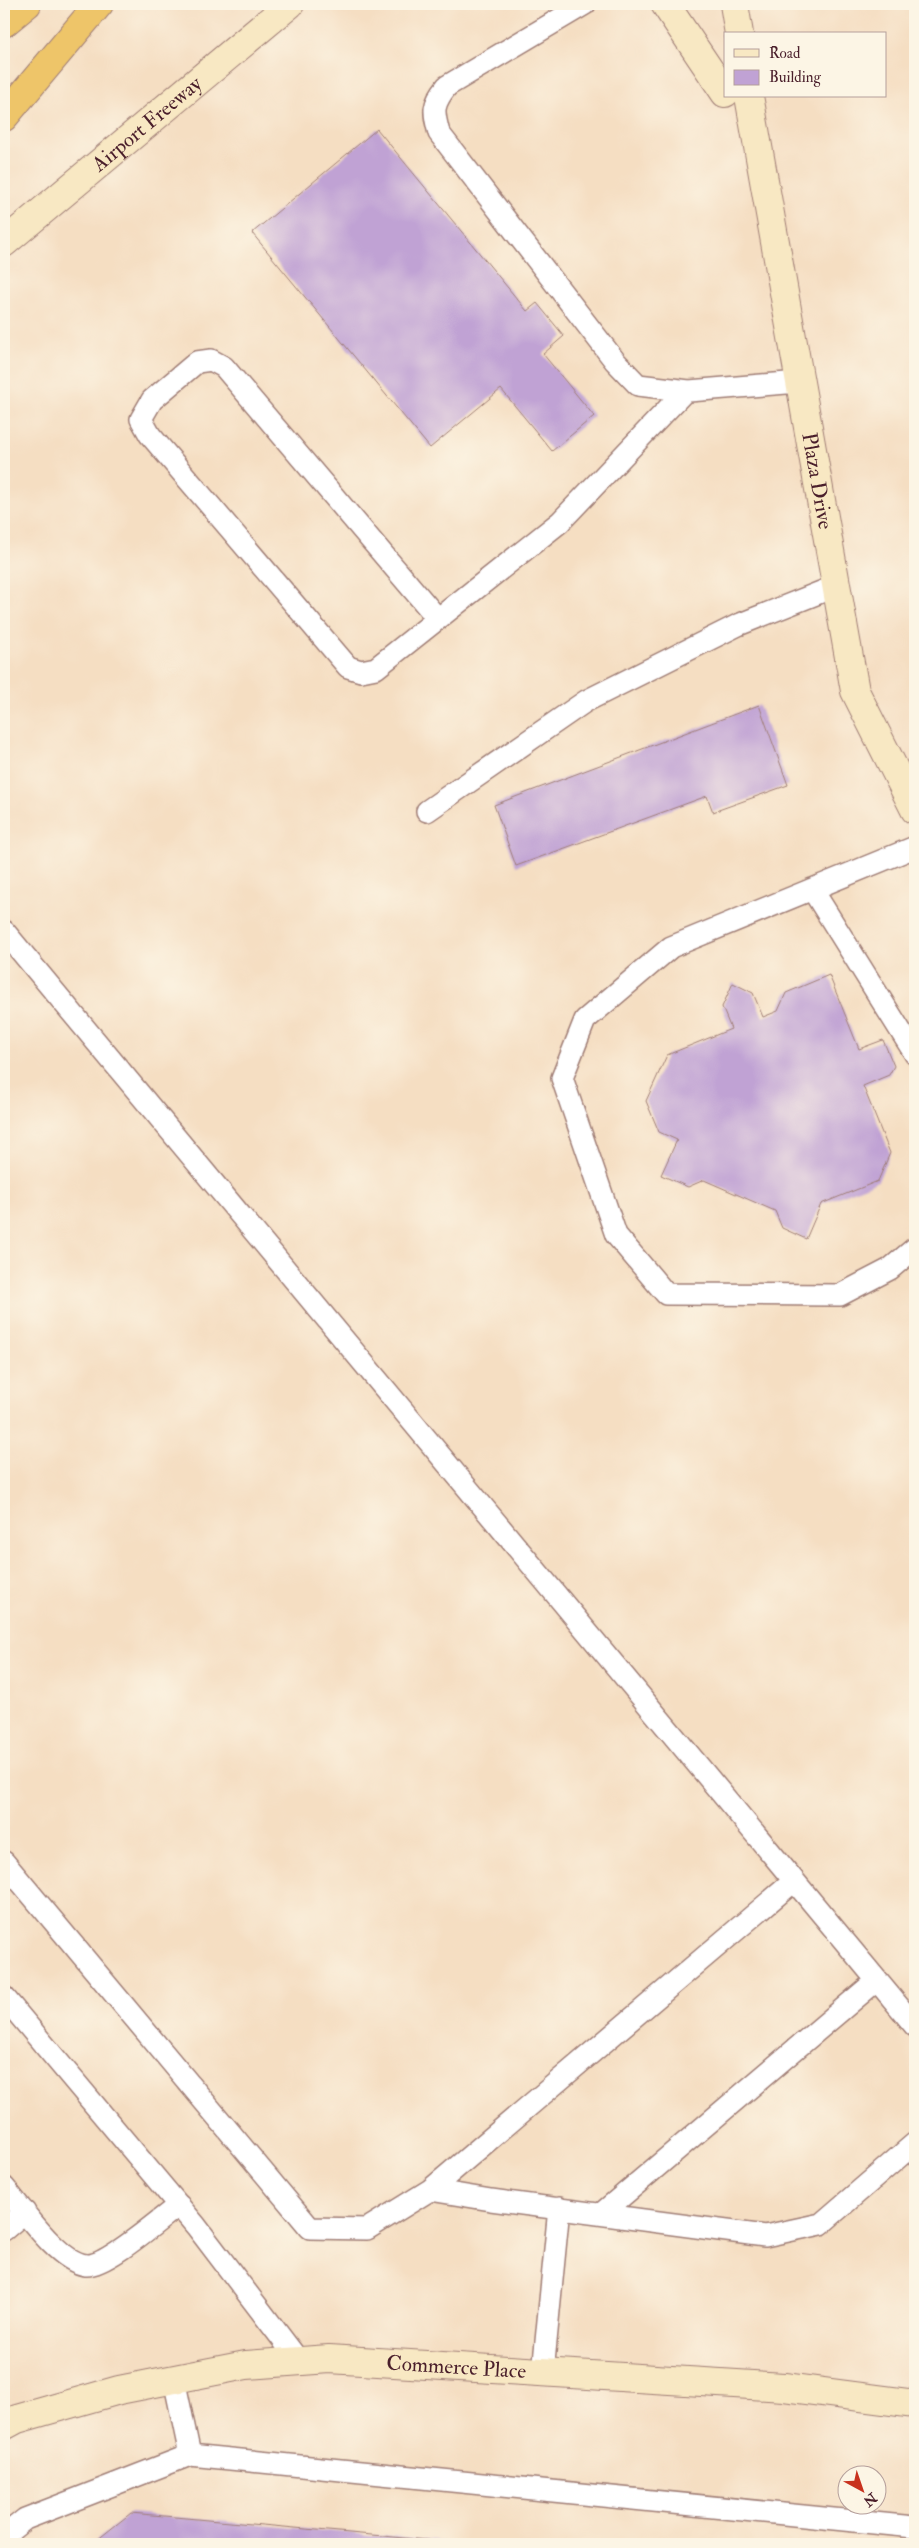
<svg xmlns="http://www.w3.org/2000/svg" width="919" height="2548" viewBox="0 0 919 2548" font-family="'IM FELL Double Pica',serif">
	<rect width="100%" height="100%" fill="#fcf5e5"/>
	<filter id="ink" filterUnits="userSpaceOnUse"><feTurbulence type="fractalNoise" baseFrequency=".02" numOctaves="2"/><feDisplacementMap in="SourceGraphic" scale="10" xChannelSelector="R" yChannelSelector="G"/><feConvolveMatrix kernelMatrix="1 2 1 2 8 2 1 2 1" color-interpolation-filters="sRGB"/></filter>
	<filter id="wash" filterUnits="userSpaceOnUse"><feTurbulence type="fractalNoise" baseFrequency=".0096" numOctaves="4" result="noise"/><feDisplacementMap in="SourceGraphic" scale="20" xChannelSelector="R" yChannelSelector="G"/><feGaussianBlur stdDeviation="1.12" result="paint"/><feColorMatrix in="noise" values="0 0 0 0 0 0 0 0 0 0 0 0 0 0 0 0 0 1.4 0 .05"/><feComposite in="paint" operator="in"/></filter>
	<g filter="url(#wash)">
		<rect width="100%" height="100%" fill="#f5dec2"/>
		<g id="blocks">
			<!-- building -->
			<path fill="#c0a2d4" d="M377 129 527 311 537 303 564 336 543 354 594 416 552 451 501 389 430 448 252 233Z
				M759 705 788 785 713 812 707 796 516 866 494 805Z
				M829 975 859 1049 883 1040 894 1066 889 1075 863 1086 890 1153 878 1181 821 1204 806 1239 782 1228 775 1211 704 1180 688 1187 661 1175 677 1140 659 1132 646 1101 667 1055 731 1029 722 1007 733 983 753 993 763 1017 778 1011 786 993Z
				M131 2513 459 2543V2544H92Z"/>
		</g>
	</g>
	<g filter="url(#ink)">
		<use href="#blocks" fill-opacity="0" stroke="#a07e76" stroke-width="1"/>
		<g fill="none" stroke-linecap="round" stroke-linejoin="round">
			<!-- lane casing -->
			<g stroke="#a07e76" stroke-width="24">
				<path id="lane" d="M585 4 447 86C432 105 433 111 439 133L615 361 638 385 689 391 799 382
					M438 619 224 367 211 360 197 362 152 400 141 419 150 435 348 667 361 671 376 668 560 522 685 391
					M427 811 586 701 738 625 836 586
					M915 847 671 947 585 1020 562 1078 616 1235 666 1294 840 1295 890 1269 915 1248
					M812 889 915 1054
					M4 931 915 2026
					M4 1862 310 2228 367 2229 430 2190 491 2200 765 2236 821 2224 915 2143
					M4 1997 196 2226 299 2361
					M4 2187C22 2208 58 2262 86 2265 106 2267 161 2218 179 2205
					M430 2190 794 1881
					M601 2214 877 1980
					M4 2230 25 2212
					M543 2372 559 2208
					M174 2379 190 2455
					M4 2536 25 2519 190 2455 914 2527"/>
			</g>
			<!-- secondary casing -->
			<g stroke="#a07e76" stroke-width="30">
				<g id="secondary">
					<path d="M665 4 725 93"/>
					<path d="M734 4 739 34"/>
					<path id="s1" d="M749 96 855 691 915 810"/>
					<path id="s2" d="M4 243 290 4"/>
					<path id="s3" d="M4 2426 17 2419 119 2390 246 2365 329 2359 784 2387 915 2404"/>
				</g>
			</g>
			<!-- highway casing -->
			<g stroke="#a07e76" stroke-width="30">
				<path id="highway" d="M4 23 27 4
					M4 117 99 4"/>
			</g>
			<!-- lane -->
			<use href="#lane" stroke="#fff" stroke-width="21"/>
			<!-- secondary -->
			<use href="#secondary" stroke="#f8e8c3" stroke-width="28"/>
			<!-- highway -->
			<use href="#highway" stroke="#eec569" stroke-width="28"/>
		</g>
	</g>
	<g text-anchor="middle" stroke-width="4" stroke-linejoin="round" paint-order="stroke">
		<!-- street labels -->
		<g font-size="21" fill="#4a1f2b" stroke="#fcf5e5">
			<text dy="7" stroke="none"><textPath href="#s2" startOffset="186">Airport Freeway</textPath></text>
			<text dy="7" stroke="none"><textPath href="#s1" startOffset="391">Plaza Drive</textPath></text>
			<text dy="7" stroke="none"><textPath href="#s3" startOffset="461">Commerce Place</textPath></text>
		</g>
	</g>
	<!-- margin -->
	<rect width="919" height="2548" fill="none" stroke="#fcf5e5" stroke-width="20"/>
	<!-- legend -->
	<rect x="724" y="32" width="162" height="65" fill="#fcf5e5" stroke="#b59f9b"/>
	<rect x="734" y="49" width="25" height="8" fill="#f8e8c3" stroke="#b59f9b"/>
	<text x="769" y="58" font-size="15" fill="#4a1f2b">Road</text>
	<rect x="734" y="70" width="25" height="15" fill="#c0a2d4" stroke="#b59f9b"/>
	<text x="769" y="82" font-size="15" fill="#4a1f2b">Building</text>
	<!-- north arrow -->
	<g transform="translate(862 2490) rotate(140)"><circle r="24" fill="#fcf5e5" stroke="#b59f9b"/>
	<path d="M0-4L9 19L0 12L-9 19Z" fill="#c8321e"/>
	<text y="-8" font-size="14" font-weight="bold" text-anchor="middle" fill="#4a1f2b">N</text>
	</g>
</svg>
